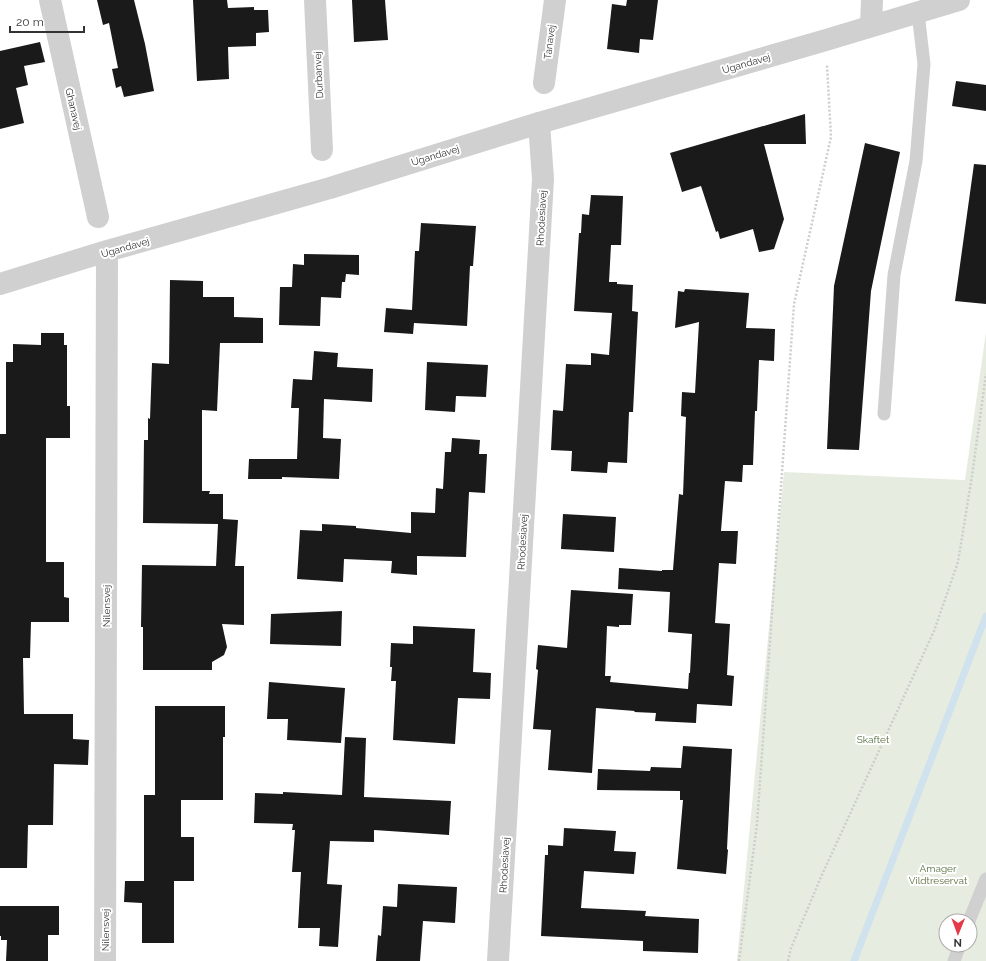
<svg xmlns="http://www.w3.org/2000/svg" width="986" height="961" viewBox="0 0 986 961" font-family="Raleway,sans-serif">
	<rect width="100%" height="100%" fill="#fff"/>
	<!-- green -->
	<path fill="#e6ecdf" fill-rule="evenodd" d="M986 332V961H737L784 472 965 480ZM946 921H970V945H946Z"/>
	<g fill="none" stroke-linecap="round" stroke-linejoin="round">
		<!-- stream -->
		<path stroke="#cfe2ee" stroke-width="7" d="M854 961 986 616"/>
	</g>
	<!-- building -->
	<path fill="#1a1a1a" d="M97 0H134L145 44 154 91 124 97 121 86 116 88 112 69 118 68 109 23 103 25Z
		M193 0H227L228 8 254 7V10H268L269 32 256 33V46L228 47 229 79 197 81Z
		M352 0H385L388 40 354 42Z
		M627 0H658L653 40 640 39 639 53 607 49 612 4 626 6Z
		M40 42 45 62 24 66 28 85 16 88 24 123 0 129V51Z
		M956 81 986 85V111L952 106Z
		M805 114 806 144H764L784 219 774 249 759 252 753 229 720 239 718 231 716 232 701 186 682 192 670 153Z
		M865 143 900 152 871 291 859 450 827 449 834 286Z
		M974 164 986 165V304L955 301Z
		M591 195 623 196 621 245H611L609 282H617V284L633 285 632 311 638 312 633 412H629L627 463 608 462 607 473 571 471 572 451 551 450 553 410 563 411 566 364 591 365V353L609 355 612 313 574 311 579 233H581L582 214 589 215Z
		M421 223 476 226 473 266H470L467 326 414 323 413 334 384 332 386 308 412 310 415 251H419Z
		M304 254 359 255V275L346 274 345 282H342L341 298 321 297 320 326 279 325 280 287H292L293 264 304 265Z
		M170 280 203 281V297H234V317L263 318V343H220L217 411 202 410V491H210L209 494H223V519L238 520 235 566H244V625L222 624 227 647 224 655 212 662V670H143V627H141L142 565 216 566 218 524 143 523 144 440H148V418L150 419 152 363 169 364Z
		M685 289 749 293 746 328 775 329 774 361 759 360 757 411H755L753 465H743L742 482 725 481 721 531H738L736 564 719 563 715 623 730 624 727 675 734 676 732 706 697 704 696 723 655 721 656 713 634 712 635 711 596 708 592 773 548 770 551 730 533 729 538 670 536 669 538 645 567 648 571 590 633 594 631 625H619V627L607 626 605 676H611L610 682 688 689 689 673H690L692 634 668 632 670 592 618 589 619 568 662 571V570H673L679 494 683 495 686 417 681 416 682 392 695 393 699 322 675 328 678 291 684 292Z
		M41 333H64V345H67V406H70V438H46V562H64V597L69 598V622H31L30 658H23L24 714H73V739L89 740 88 765 54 764 53 825H28L27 868H0V434H6V362H13V344L41 345Z
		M314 351 338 353 337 367 373 369 372 402 324 399 323 438 341 439 339 479 282 477V479H248L249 459H297L299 408H291L293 379 312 380Z
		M427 362 488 365 486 397 456 396 455 412 425 410Z
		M452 438 480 440 479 454H487L485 493 469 492 466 557 417 556V575L391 573 392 561 344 559 343 582 297 579 300 530 322 531V524L356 526V528L411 533V512L435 513 436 488 443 489 445 452H451Z
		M563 514 616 517 614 552 561 549Z
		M342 611 341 646 270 644 271 614Z
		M413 626 475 629 473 672 491 673 490 699 458 698 455 744 393 740 396 681H391L392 667H390L391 643 413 644Z
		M269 682 345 688 341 743 287 740 288 719H267Z
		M155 706H225V737H223V800H181V837H194V881H174V943H142V903L124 902 125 881H144V795H155Z
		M345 737 366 738 364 797 451 801 449 835 374 830V842L330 841 327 884 342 885 338 947 319 946 320 928H298L301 872H292L295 830H292L293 824 254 823 255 793 283 794V792L342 795Z
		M683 746 732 749 727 849 728 850 726 874 677 869 683 800H680V791L597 790 598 769 650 771 651 767 681 768Z
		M564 828 616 831 614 851 636 852 634 874 584 871 581 908 646 911 645 916 699 919 698 953 643 951V941L541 936 545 855H548V845L563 846Z
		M398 884 457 887 455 923 423 921 420 961H376L378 935 381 936 383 906 397 907Z
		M0 906H59V935H48V961H6L7 940H1V936H0Z"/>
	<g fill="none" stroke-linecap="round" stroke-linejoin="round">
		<!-- path -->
		<path stroke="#cdcdcd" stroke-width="2.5" stroke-dasharray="2 2" stroke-linecap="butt" d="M739 961 757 824 794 304 831 137 827 65
			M788 961 791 948 821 877 934 631 958 562 972 476 986 374"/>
		<!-- lane -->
		<path stroke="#d0d0d0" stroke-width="13" d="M884 414 894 275 916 161 924 64 918 13
			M969 921 986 879
			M954 961 960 945"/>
		<!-- street -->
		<path stroke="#d0d0d0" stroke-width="22" d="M50 0 98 217
			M315 0 322 150
			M871 26 872 0
			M544 83 555 0
			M0 284 107 251 330 188 539 123 826 40 959 0
			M105 961 107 251
			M498 961 543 179 539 123"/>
	</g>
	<g text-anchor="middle" stroke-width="4" stroke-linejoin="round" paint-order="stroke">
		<!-- street labels -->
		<g font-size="10" fill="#333" stroke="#fff">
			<text transform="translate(549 42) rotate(-83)" y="4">Tanavej</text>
			<text transform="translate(746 63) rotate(-16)" y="4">Ugandavej</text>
			<text transform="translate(318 75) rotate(-93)" y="4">Durbanvej</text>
			<text transform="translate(74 109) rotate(77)" y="4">Ghanavej</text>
			<text transform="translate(435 155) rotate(-17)" y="4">Ugandavej</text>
			<text transform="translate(541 218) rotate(-87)" y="4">Rhodesiavej</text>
			<text transform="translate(125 247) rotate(-16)" y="4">Ugandavej</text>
			<text transform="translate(522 542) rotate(-87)" y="4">Rhodesiavej</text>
			<text transform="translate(106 606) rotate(-90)" y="4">Nilensvej</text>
			<text transform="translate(504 865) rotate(-87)" y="4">Rhodesiavej</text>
			<text transform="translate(105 930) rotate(-90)" y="4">Nilensvej</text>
		</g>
		<!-- park labels -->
		<g font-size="10" fill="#56703f" stroke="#fff">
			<text x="873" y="743">Skaftet</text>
			<text x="938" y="872">Amager<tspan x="938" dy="12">Vildtreservat</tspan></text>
		</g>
	</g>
	<!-- north arrow -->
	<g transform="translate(958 933) rotate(181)"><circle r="19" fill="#ffffff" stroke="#adadad"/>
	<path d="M0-3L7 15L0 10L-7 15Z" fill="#e63946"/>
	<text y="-6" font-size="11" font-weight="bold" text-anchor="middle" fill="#333333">N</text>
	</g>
	<!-- scale -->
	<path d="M10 26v6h74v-6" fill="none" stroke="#333333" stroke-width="2"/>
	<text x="16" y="26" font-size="12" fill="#333333" stroke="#ffffff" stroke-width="3" paint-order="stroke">20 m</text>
</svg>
